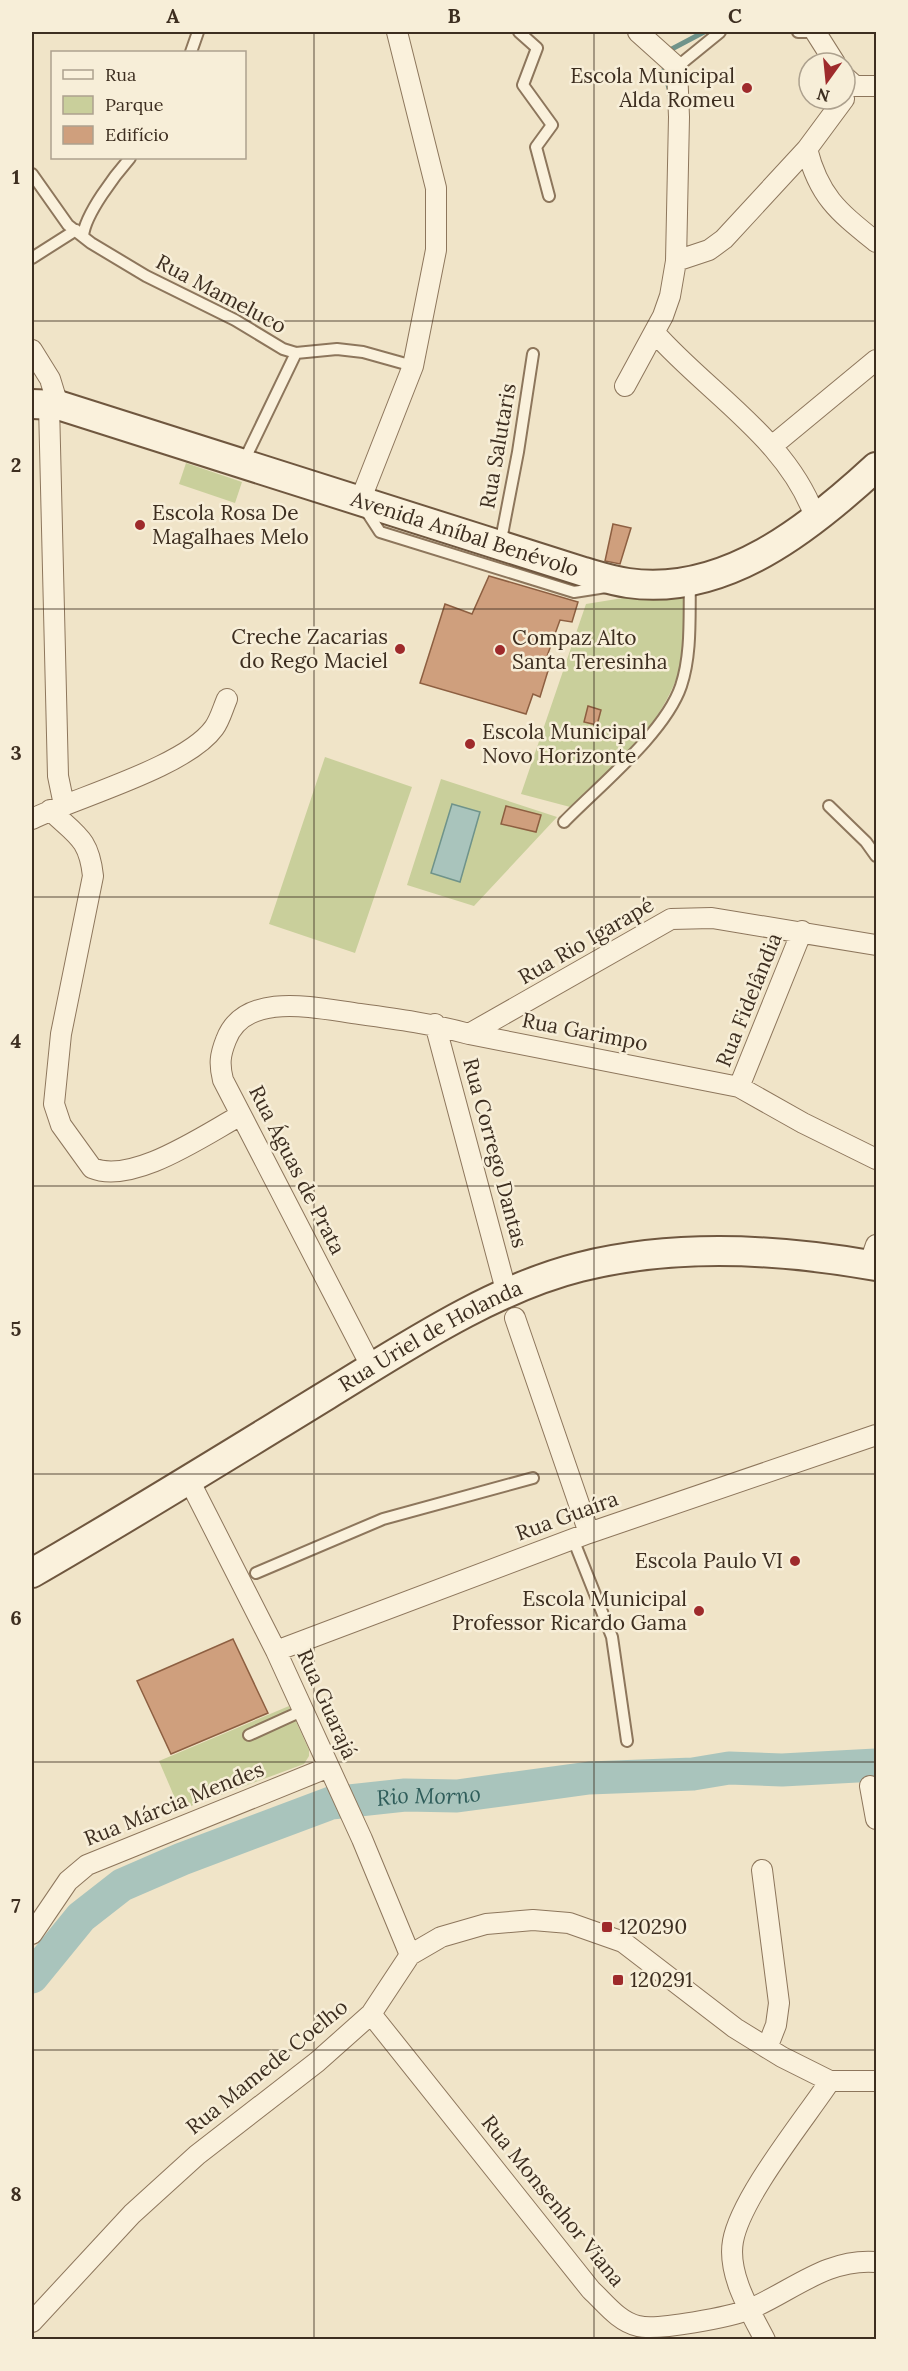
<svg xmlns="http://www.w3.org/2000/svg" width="908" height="2371" viewBox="0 0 908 2371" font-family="Lora,serif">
	<rect width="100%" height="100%" fill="#f0e4c8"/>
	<!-- green -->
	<path fill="#c9cf9b" d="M186 463 242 482 235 503 179 484Z
		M685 588C685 604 688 622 686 639 678 712 622 759 574 808L521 794 586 604Z
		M325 757 412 787 355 953 269 924Z
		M441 779 557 817 474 906 407 885Z
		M289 1706 309 1750V1756L304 1764 180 1810 159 1761Z"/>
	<!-- water -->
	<path fill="#a9c4bc" stroke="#6f938a" stroke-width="1.5" d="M452 804 480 812 460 882 431 873Z"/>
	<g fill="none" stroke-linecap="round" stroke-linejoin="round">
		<!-- stream -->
		<path stroke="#6f938a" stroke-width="5" d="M668 51 704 32
			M664 70 670 92"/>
		<!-- river -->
		<path stroke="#a9c4bc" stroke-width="33" id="s1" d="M32 1977 81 1917 122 1885 182 1859 331 1803 405 1795 457 1796 589 1778 693 1774 729 1768 782 1770 876 1765"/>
	</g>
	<!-- building -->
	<path fill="#cf9f7d" stroke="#8d5f41" stroke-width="1.5" d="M613 524 631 528 620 564 605 561Z
		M489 576 578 602 572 622 560 620 546 659 551 661 540 697 533 694 526 714 420 683 445 604 472 614Z
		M588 706 601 710 597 725 584 722Z
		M506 806 541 815 536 832 501 824Z
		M233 1639 268 1713 171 1754 137 1681Z"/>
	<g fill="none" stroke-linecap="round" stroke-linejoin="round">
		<!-- lane casing -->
		<g stroke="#8d765c" stroke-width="14">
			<path id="lane" d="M519 32 537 48 523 85 552 125 536 147 549 196
				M798 32H819
				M191 52 198 32
				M677 67 720 32
				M32 174 68 225 91 243 146 276 235 320 283 349 296 353 337 349 363 352 413 366
				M83 236C85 214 116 174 130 158
				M32 258 76 230
				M243 463 296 353
				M365 509 380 532 574 592 606 587
				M500 545 518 452 533 354
				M829 806 866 842 876 856
				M564 822C599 786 665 733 681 686 692 653 689 615 690 581
				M573 1539 612 1637 627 1741
				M256 1573 383 1519 533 1478
				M249 1735 304 1710"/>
		</g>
		<!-- street casing -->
		<g stroke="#8d765c" stroke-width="22">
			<path id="street" d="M816 33 835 63
				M845 77 855 86H876
				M807 149C819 197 839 212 876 242
				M676 261 709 250 724 239 807 149 844 99
				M655 333C708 393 790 441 816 520
				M32 350 50 379 58 405
				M625 386 663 316 670 296 676 261 679 117 677 67 638 32
				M49 405 58 776 64 805
				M772 446 876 360
				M360 501 413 366 436 250V188L397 32
				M50 810C76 835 89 838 93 876L61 1034 54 1104 61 1125 92 1168C133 1185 204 1135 241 1115
				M32 819C77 797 186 767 214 728 220 720 223 708 227 699
				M435 1024 507 1294
				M469 1034 671 919 712 918 876 945
				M739 1087 802 931
				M869 1265 876 1245
				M515 1318 589 1533
				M372 1368 223 1080C219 1064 220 1055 226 1040 245 989 320 1009 360 1014 397 1019 433 1024 469 1034L739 1087 803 1123 876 1159
				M188 1478 276 1651 362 1839 410 1955
				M276 1651 589 1533 876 1435
				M870 1786 876 1819
				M762 1870 779 2003 776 2025 767 2048
				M32 1934 68 1881 87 1865 329 1767
				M371 2014 591 2290C605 2303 619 2322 638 2326 657 2331 731 2317 750 2309 792 2291 827 2258 876 2262
				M32 2322 132 2214 197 2155 317 2062 371 2014 410 1955 441 1937 486 1924 533 1920 569 1923 623 1942 735 2028 782 2057 830 2081H876
				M765 2340C750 2311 727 2274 733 2241 741 2197 804 2120 830 2081"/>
		</g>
		<!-- secondary casing -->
		<g stroke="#6f573f" stroke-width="32">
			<g id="secondary">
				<path id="s2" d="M32 404 58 405 584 572C598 576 613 581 628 583 725 597 811 527 876 467"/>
				<path id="s3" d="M32 1573C131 1516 229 1455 327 1395 404 1348 492 1289 580 1267 676 1243 780 1249 876 1266"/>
			</g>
		</g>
		<!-- lane -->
		<use href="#lane" stroke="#faf1dc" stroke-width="10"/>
		<!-- street -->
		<use href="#street" stroke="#faf1dc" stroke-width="20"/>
		<!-- secondary -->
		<use href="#secondary" stroke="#faf1dc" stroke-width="28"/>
	</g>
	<!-- grid -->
	<path fill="none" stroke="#3d2e20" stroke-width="1.5" stroke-opacity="0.55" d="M314 32V2340M594 32V2340M32 321H876M32 609H876M32 897H876M32 1186H876M32 1474H876M32 1762H876M32 2050H876"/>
	<!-- markers -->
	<g fill="#9e2a2b" stroke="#f7eed8" stroke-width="2">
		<circle cx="747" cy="88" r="6"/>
		<circle cx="140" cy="525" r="6"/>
		<circle cx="400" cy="649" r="6"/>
		<circle cx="500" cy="650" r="6"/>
		<circle cx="470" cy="744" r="6"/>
		<circle cx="795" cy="1561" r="6"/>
		<circle cx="699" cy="1611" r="6"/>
		<rect x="601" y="1921" width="12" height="12" rx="3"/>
		<rect x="612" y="1974" width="12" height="12" rx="3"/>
	</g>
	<g text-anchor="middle" stroke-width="5" stroke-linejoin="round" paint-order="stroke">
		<!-- poi labels -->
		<g font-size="21" fill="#3d2e20" stroke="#f7eed8" text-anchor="start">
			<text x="735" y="83" text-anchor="end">Escola Municipal<tspan x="735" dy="24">Alda Romeu</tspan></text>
			<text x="152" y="520">Escola Rosa De<tspan x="152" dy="24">Magalhaes Melo</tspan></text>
			<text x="388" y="644" text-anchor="end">Creche Zacarias<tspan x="388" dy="24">do Rego Maciel</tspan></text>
			<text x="512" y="645">Compaz Alto<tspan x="512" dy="24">Santa Teresinha</tspan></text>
			<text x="482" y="739">Escola Municipal<tspan x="482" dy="24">Novo Horizonte</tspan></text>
			<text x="783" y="1568" text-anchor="end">Escola Paulo VI</text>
			<text x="687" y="1606" text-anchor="end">Escola Municipal<tspan x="687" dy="24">Professor Ricardo Gama</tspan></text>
			<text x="619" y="1934">120290</text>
			<text x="630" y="1987">120291</text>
		</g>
		<!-- street labels -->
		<g font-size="21" fill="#3d2e20" stroke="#f7eed8">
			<text transform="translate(221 294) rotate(28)" y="7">Rua Mameluco</text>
			<text transform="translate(498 446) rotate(-80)" y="7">Rua Salutaris</text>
			<text dy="7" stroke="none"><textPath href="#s2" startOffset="453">Avenida Aníbal Benévolo</textPath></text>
			<text transform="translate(586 941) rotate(-30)" y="7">Rua Rio Igarapé</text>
			<text transform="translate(749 1000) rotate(-68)" y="7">Rua Fidelândia</text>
			<text transform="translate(585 1032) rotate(11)" y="7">Rua Garimpo</text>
			<text transform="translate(495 1153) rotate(75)" y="7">Rua Corrego Dantas</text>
			<text transform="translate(297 1170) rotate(63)" y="7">Rua Águas de Prata</text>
			<text dy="7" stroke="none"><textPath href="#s3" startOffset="464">Rua Uriel de Holanda</textPath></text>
			<text transform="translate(567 1516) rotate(-20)" y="7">Rua Guaíra</text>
			<text transform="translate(327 1704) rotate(66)" y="7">Rua Guarajá</text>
			<text transform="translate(174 1804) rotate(-22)" y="7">Rua Márcia Mendes</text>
			<text transform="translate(267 2067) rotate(-39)" y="7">Rua Mamede Coelho</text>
			<text transform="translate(553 2201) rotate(51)" y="7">Rua Monsenhor Viana</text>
		</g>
		<!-- water labels -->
		<g font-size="22" font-style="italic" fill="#2f5d5a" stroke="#f7eed8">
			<text dy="8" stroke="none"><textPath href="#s1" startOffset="452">Rio Morno</textPath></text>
		</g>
	</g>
	<!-- border -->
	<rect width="908" height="2371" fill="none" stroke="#f7eed8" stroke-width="66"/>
	<!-- legend -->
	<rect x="51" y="51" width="195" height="108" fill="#f7eed8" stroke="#ada18e" stroke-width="1.5"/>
	<rect x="63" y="70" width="30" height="9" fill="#faf1dc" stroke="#ada18e" stroke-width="1.5"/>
	<text x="105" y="81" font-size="18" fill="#3d2e20">Rua</text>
	<rect x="63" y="96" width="30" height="18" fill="#c9cf9b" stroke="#ada18e" stroke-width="1.5"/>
	<text x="105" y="111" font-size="18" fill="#3d2e20">Parque</text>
	<rect x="63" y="126" width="30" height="18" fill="#cf9f7d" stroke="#ada18e" stroke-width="1.5"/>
	<text x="105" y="141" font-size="18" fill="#3d2e20">Edifício</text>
	<!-- north arrow -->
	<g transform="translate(827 81) rotate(195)"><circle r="28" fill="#f7eed8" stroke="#ada18e" stroke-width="1.5"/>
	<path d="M0-4.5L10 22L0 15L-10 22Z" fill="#9e2a2b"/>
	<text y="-9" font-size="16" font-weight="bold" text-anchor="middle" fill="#3d2e20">N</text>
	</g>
	<rect x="33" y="33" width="842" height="2305" fill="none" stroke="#3d2e20" stroke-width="2"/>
	<g font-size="20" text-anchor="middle" font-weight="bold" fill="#3d2e20">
		<text x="173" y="23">A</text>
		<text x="454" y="23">B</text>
		<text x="735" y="23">C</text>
		<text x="16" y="184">1</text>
		<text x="16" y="472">2</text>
		<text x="16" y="760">3</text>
		<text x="16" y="1048">4</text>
		<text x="16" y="1336">5</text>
		<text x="16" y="1625">6</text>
		<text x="16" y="1913">7</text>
		<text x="16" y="2201">8</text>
	</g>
</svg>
